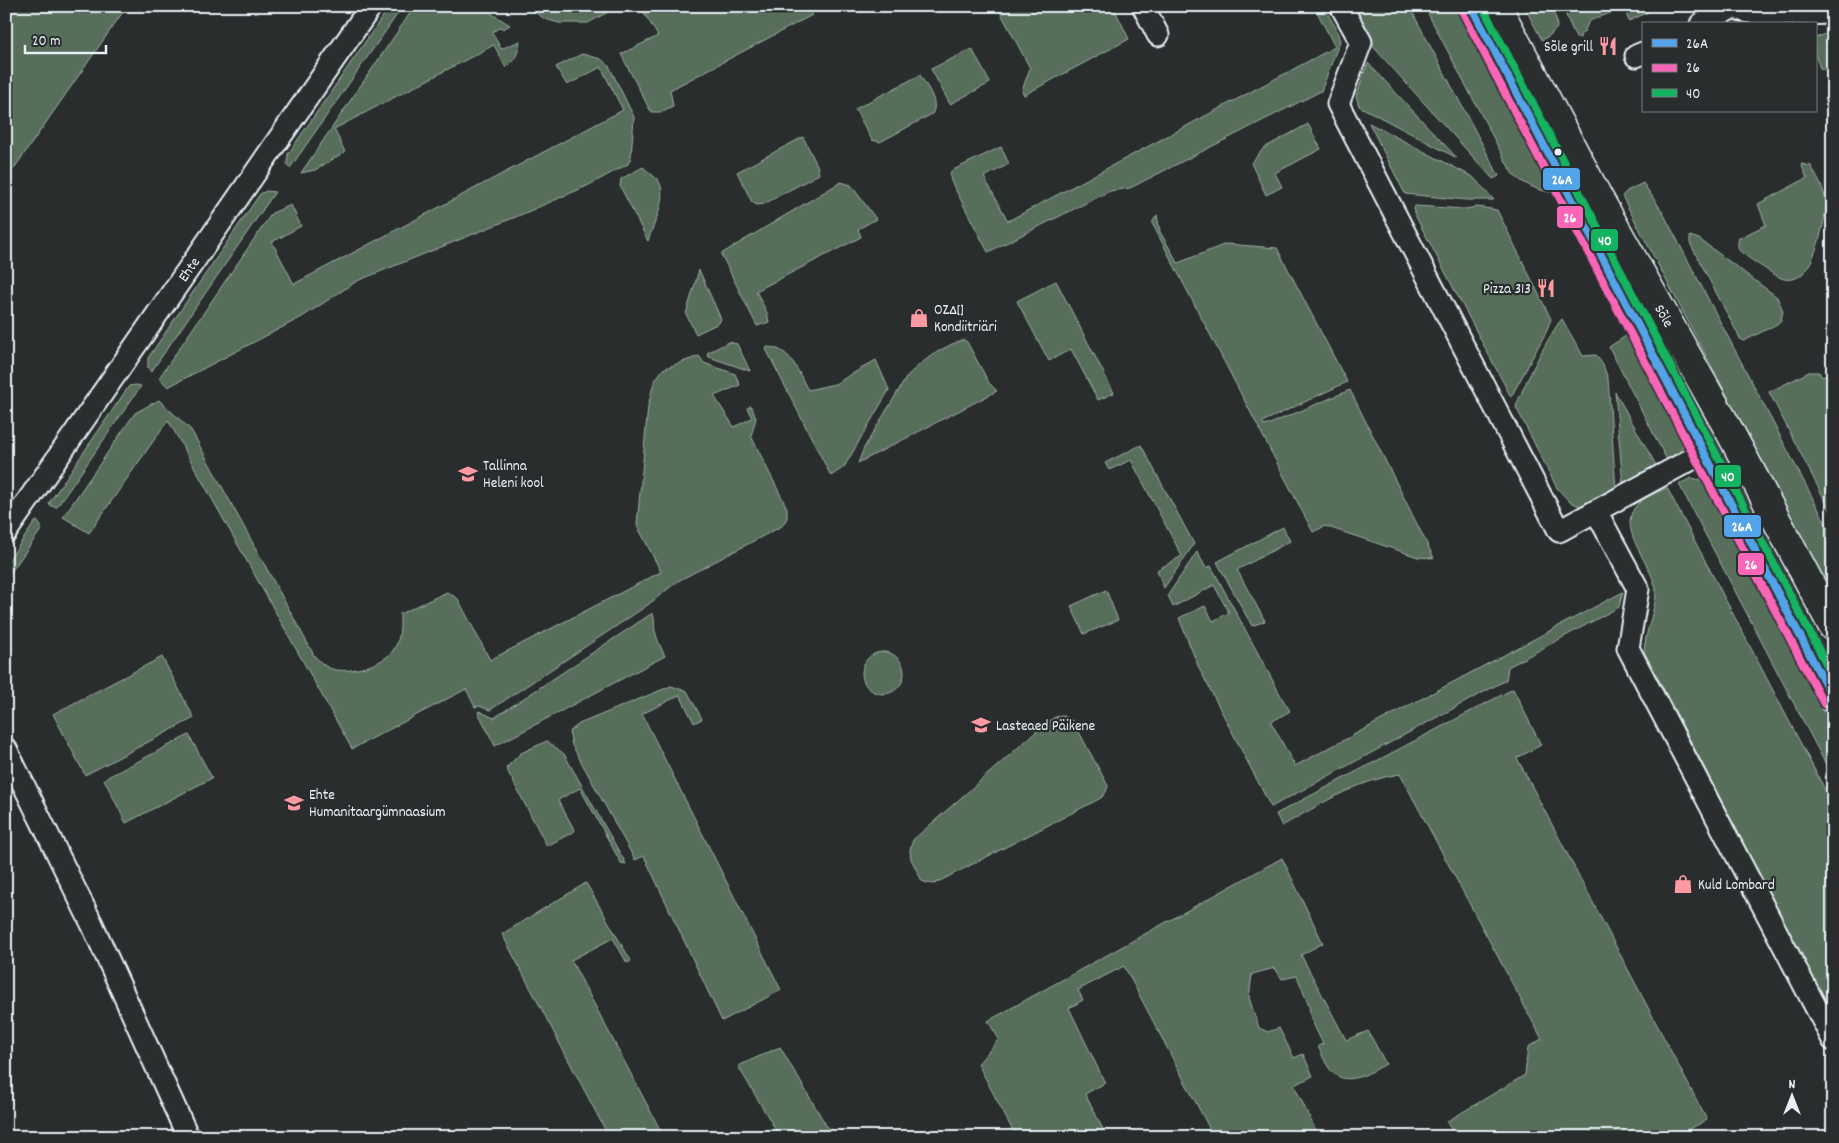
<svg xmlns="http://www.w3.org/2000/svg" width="1839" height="1143" viewBox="0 0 1839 1143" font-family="Dekko,sans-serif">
	<rect width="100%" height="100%" fill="#2a2d2e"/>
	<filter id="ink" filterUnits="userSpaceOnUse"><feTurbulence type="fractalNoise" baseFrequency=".02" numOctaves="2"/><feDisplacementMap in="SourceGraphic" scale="10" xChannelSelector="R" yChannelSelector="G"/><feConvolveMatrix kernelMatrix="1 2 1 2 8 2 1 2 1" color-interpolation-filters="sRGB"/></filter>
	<g filter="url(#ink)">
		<!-- green -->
		<path fill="#576e5a" stroke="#a0b0a9" d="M6 6H127L6 180Z
			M390 6H403L290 168 287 164 288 154Z
			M415 6H479L510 25 503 29 501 27 492 32 501 49 520 41C518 54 515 60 506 68L494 45 334 129 345 152 315 170 301 173Z
			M525 6H619L588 23H559L545 19Z
			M640 6H812V15L670 90 673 106 661 112H651L621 54 658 36Z
			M997 6H1113L1129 39 1024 95 1022 91 1030 68Z
			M1314 6H1323L1336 28 1340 41 1321 91 1130 188 1110 191 988 252 951 181 950 177 951 171 1001 147 1009 164 984 177 1008 221 1335 47Z
			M1353 6H1409L1499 176 1493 179 1368 41Z
			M1424 6H1457L1555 192C1541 193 1521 183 1512 173Z
			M1524 6H1549L1556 18 1557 28 1550 35 1542 40Z
			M1562 6H1661L1629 21 1624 8 1589 21 1584 32 1580 35V38H1576Z
			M1830 32 1833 55V74L1820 68 1815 54V38Z
			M972 49 990 83 950 104 931 69Z
			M582 54 601 59 609 66 634 117 631 157 628 164 587 186 518 216 357 281 302 317 168 387 159 378 272 213 291 205 301 226 272 242 294 284 623 110 601 67 567 85 556 67Z
			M1368 63 1457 158 1359 106 1356 96Z
			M920 75C926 86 940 102 932 114L880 142 872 140 855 109Z
			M1369 123 1473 177 1494 200H1467L1405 194Z
			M1308 124 1321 149 1275 173 1282 187 1266 195 1251 163 1264 148Z
			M803 137 817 165 819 174 764 204 757 205 752 202 737 172Z
			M1801 164 1811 166C1816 176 1825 190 1826 202 1826 219 1814 273 1796 278 1791 280 1786 280 1781 278 1774 275 1743 255 1739 250 1737 246 1738 242 1739 238L1766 225 1758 204 1807 178Z
			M643 167C648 172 654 176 658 180 669 195 653 225 648 241L620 186 621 179Z
			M841 182 851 185 876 219 858 229 861 237 756 291 767 313 769 322 757 326 721 254Z
			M1643 183 1662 211 1833 537V597L1622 196 1627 191Z
			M266 191 275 192 151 372 148 368V358L260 194Z
			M1415 206 1465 209 1477 207 1497 210 1551 319 1545 334 1511 397 1415 215 1413 209Z
			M1157 215 1160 232 1178 263 1226 244 1277 248 1347 382 1262 422 1265 426 1350 390 1434 558 1418 557 1325 526 1313 532 1152 223Z
			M1690 236 1699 239 1777 297 1783 311 1781 320 1777 324 1744 341 1741 340 1690 243Z
			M699 270 721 319 719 323 696 334 686 314Z
			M1056 281 1114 393 1098 400 1071 349 1049 361 1017 301Z
			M1562 319 1583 356 1596 355 1603 365 1608 379 1616 490 1585 506 1577 505 1569 501 1557 488 1516 407C1520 392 1552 329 1562 319Z
			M1629 334 1684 436C1684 451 1679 453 1667 460L1609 347Z
			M964 340 967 342 989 383 997 391 858 463 864 448 906 378C917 364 946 344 964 340Z
			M729 342 737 344 750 371 709 357 707 353Z
			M767 347C792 348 797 371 808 390L835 384 876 360 889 390 844 467 831 476 766 349Z
			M699 356 704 363 735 374 740 385 714 396 734 427 752 418 747 408 751 406 756 418 751 436 787 508V518L782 526 678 581 645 607 490 710 479 706 475 707 466 689 352 749 168 420 89 533 63 517 135 413 159 400 191 430 315 657C319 660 323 665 327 667 343 676 381 666 392 652 401 641 400 626 400 614L447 592 458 599 490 660 661 572 637 525 648 406 654 382 663 369Z
			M1809 372H1819L1822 377 1833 373V516L1769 392Z
			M136 385 141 386 57 507 51 506 49 503 129 386Z
			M1615 392 1657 467 1623 485Z
			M1141 445 1194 544 1164 588 1157 570 1182 556 1131 460 1109 470 1105 463Z
			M1692 478 1704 481 1712 489 1833 720V778L1679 484Z
			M1667 488 1833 805V1016L1644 651C1645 632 1657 605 1656 590 1652 562 1612 526 1640 502 1647 496 1658 492 1667 488Z
			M37 521 41 526V530L6 579V564L35 522Z
			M1283 527 1290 541 1237 570 1265 621 1252 626 1217 562Z
			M1197 552 1206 568 1211 566 1282 698 1290 711 1271 722 1295 766 1623 592 1619 607 1508 667 1506 680 1271 807 1199 668 1179 618 1205 606 1213 621 1229 613 1214 585 1173 607 1168 595Z
			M1106 590 1118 620 1084 634 1071 606Z
			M651 614H653C655 619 654 625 655 631 657 640 661 648 665 656L495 746 478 712 479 711 494 718Z
			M862 673a21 21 0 1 1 42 0a21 21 0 1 1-42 0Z
			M162 657 194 718 85 775 53 714Z
			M671 686 687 691 702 719 694 723 680 695 642 714 781 990 722 1021 644 856 635 860 572 745 569 732 579 724Z
			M1513 689 1541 745 1517 758 1707 1120 1674 1137H1457L1446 1122 1525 1075 1528 1047 1542 1039 1400 774C1356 781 1319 805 1282 826L1276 814Z
			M1064 716 1073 721 1108 786 1106 792 1101 798 934 884 927 883 922 881 911 859 910 850 913 840 1045 724 1055 717Z
			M189 735 212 778 126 823 104 779Z
			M547 741 564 754 626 864 621 863 580 788 558 800 575 831 547 846 506 768 521 753Z
			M1282 858 1323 943 1301 955 1346 1040 1368 1031 1386 1064C1369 1073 1344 1090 1329 1068 1325 1062 1321 1053 1318 1046L1323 1044 1311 1019 1309 1006 1297 976 1282 979 1275 968 1252 974 1249 998 1259 1028 1268 1032 1279 1028 1294 1058 1303 1054 1313 1076 1294 1085 1319 1137H1214L1124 966 1078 990 1083 1000 1069 1008 1105 1083 1085 1094 1107 1137H1016L978 1064 999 1039 988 1021Z
			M586 883 631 961 627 963 613 938 571 960 664 1137H609L502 934Z
			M780 1047 833 1137H780L738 1066Z"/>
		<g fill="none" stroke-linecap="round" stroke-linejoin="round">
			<!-- minor casing -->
			<g stroke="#e8f1f8" stroke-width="25">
				<g id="minor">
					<path d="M1143 6 1158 35"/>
					<path d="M1341 6 1361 42 1338 104 1559 531 1703 453"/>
					<path d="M1701 24 1734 7C1758 19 1805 13 1833 13"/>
					<path d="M1636 56 1643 53"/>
					<path d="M1596 511 1638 589 1628 648 1833 1040"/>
					<path id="s1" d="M6 532 371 6"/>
					<path d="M6 749 92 924 188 1137"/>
				</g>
			</g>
			<!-- secondary casing -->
			<g stroke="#e8f1f8" stroke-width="31">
				<g id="secondary">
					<path d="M1471 6C1593 236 1711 468 1833 699"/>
					<path id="s2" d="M1497 6 1597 195 1730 432 1833 627"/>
				</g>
			</g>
			<!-- minor -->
			<use href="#minor" stroke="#2a2d2e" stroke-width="21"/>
			<!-- secondary -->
			<use href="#secondary" stroke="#2a2d2e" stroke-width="28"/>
			<!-- bus-1 casing -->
			<g stroke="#2a2d2e" stroke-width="11">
				<path id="bus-1" d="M1471 6 1833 699"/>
			</g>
			<!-- bus-2 casing -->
			<g stroke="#2a2d2e" stroke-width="11">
				<path id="bus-2" d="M1462 11 1824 704"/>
			</g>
			<!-- bus-3 casing -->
			<g stroke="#2a2d2e" stroke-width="11">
				<path id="bus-3" d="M1482 6 1833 677"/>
			</g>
			<!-- bus-1 -->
			<use href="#bus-1" stroke="#53a3e8" stroke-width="8"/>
			<!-- bus-2 -->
			<use href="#bus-2" stroke="#fa66b7" stroke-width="8"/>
			<!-- bus-3 -->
			<use href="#bus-3" stroke="#13b361" stroke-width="8"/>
		</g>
	</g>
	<!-- icons -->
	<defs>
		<g id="restaurant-bare" transform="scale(1.5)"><path d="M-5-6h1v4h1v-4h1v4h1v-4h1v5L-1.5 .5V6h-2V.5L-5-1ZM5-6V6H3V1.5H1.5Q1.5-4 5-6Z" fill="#ff9aa2" stroke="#2a2d2e" stroke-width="2.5" paint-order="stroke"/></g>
		<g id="shop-bare" transform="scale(1.5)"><path d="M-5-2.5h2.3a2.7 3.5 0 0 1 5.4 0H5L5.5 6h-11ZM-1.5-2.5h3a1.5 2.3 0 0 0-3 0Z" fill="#ff9aa2" stroke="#2a2d2e" stroke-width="2.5" paint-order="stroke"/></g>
		<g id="school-bare" transform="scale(1.5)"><path d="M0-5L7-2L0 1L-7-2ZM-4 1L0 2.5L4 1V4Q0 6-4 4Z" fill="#ff9aa2" stroke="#2a2d2e" stroke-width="2.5" paint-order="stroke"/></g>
	</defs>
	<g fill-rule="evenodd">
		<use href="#restaurant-bare" x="1608" y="46"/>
		<use href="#restaurant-bare" x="1546" y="288"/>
		<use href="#shop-bare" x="919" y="318"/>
		<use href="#school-bare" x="468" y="474"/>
		<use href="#school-bare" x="981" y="725"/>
		<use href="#school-bare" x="294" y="803"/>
		<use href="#shop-bare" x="1683" y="884"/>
	</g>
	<!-- markers -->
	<circle fill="#e8f1f8" stroke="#2a2d2e" stroke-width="2" cx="1558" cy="152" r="4.5"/>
	<g text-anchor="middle" stroke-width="4.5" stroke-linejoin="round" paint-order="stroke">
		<!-- poi labels -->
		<g font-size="15" fill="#e8f1f8" stroke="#2a2d2e" text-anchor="start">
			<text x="1593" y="51" text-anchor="end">Sõle grill</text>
			<text x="1531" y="293" text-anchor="end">Pizza 313</text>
			<text x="934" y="314">OZ∆[]<tspan x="934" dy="17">Kondiitriäri</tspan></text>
			<text x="483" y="470">Tallinna<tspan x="483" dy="17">Heleni kool</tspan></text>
			<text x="996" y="730">Lasteaed Päikene</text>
			<text x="309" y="799">Ehte<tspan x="309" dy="17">Humanitaargümnaasium</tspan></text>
			<text x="1698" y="889">Kuld Lombard</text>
		</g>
		<!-- street labels -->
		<g font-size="15" fill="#e8f1f8" stroke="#2a2d2e">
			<text dy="5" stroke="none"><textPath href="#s1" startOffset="320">Ehte</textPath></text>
			<text dy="5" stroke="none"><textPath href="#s2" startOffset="352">Sõle</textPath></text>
		</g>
	</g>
	<g stroke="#2a2d2e" stroke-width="2">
		<rect x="1542" y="167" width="39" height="24" rx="5" fill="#53a3e8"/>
		<rect x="1556" y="205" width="28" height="24" rx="5" fill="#fa66b7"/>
		<rect x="1590" y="228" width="29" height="24" rx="5" fill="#13b361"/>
		<rect x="1714" y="464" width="28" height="24" rx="5" fill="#13b361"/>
		<rect x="1723" y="514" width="39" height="24" rx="5" fill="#53a3e8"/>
		<rect x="1737" y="552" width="28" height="24" rx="5" fill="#fa66b7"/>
	</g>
	<g font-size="14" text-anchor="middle" font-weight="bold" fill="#fff">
		<text x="1562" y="184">26A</text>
		<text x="1570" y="222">26</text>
		<text x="1605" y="245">40</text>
		<text x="1728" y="481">40</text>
		<text x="1742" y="531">26A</text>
		<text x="1751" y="569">26</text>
	</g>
	<!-- margin -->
	<rect width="1839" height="1143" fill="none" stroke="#2a2d2e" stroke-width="25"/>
	<rect x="12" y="12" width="1814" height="1118" fill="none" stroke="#e8f1f8" stroke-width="2" filter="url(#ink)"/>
	<!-- legend -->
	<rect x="1642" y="22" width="175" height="90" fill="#2a2d2e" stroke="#767b7f"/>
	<rect x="1652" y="39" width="25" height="8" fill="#53a3e8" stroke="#767b7f"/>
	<text x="1686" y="48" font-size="15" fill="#e8f1f8">26A</text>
	<rect x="1652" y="64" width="25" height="8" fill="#fa66b7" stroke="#767b7f"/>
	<text x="1686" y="72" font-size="15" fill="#e8f1f8">26</text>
	<rect x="1652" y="89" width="25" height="8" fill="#13b361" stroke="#767b7f"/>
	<text x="1686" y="98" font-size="15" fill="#e8f1f8">40</text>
	<!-- north arrow -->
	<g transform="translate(1792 1096)" stroke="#2a2d2e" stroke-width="4" paint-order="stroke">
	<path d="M0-4L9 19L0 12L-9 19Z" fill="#e8f1f8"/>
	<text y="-8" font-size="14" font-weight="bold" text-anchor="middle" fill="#e8f1f8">N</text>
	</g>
	<!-- scale -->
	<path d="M25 45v8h81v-8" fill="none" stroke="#e8f1f8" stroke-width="2.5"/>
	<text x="32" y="45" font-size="15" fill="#e8f1f8" stroke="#2a2d2e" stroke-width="4" paint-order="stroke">20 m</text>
</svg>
